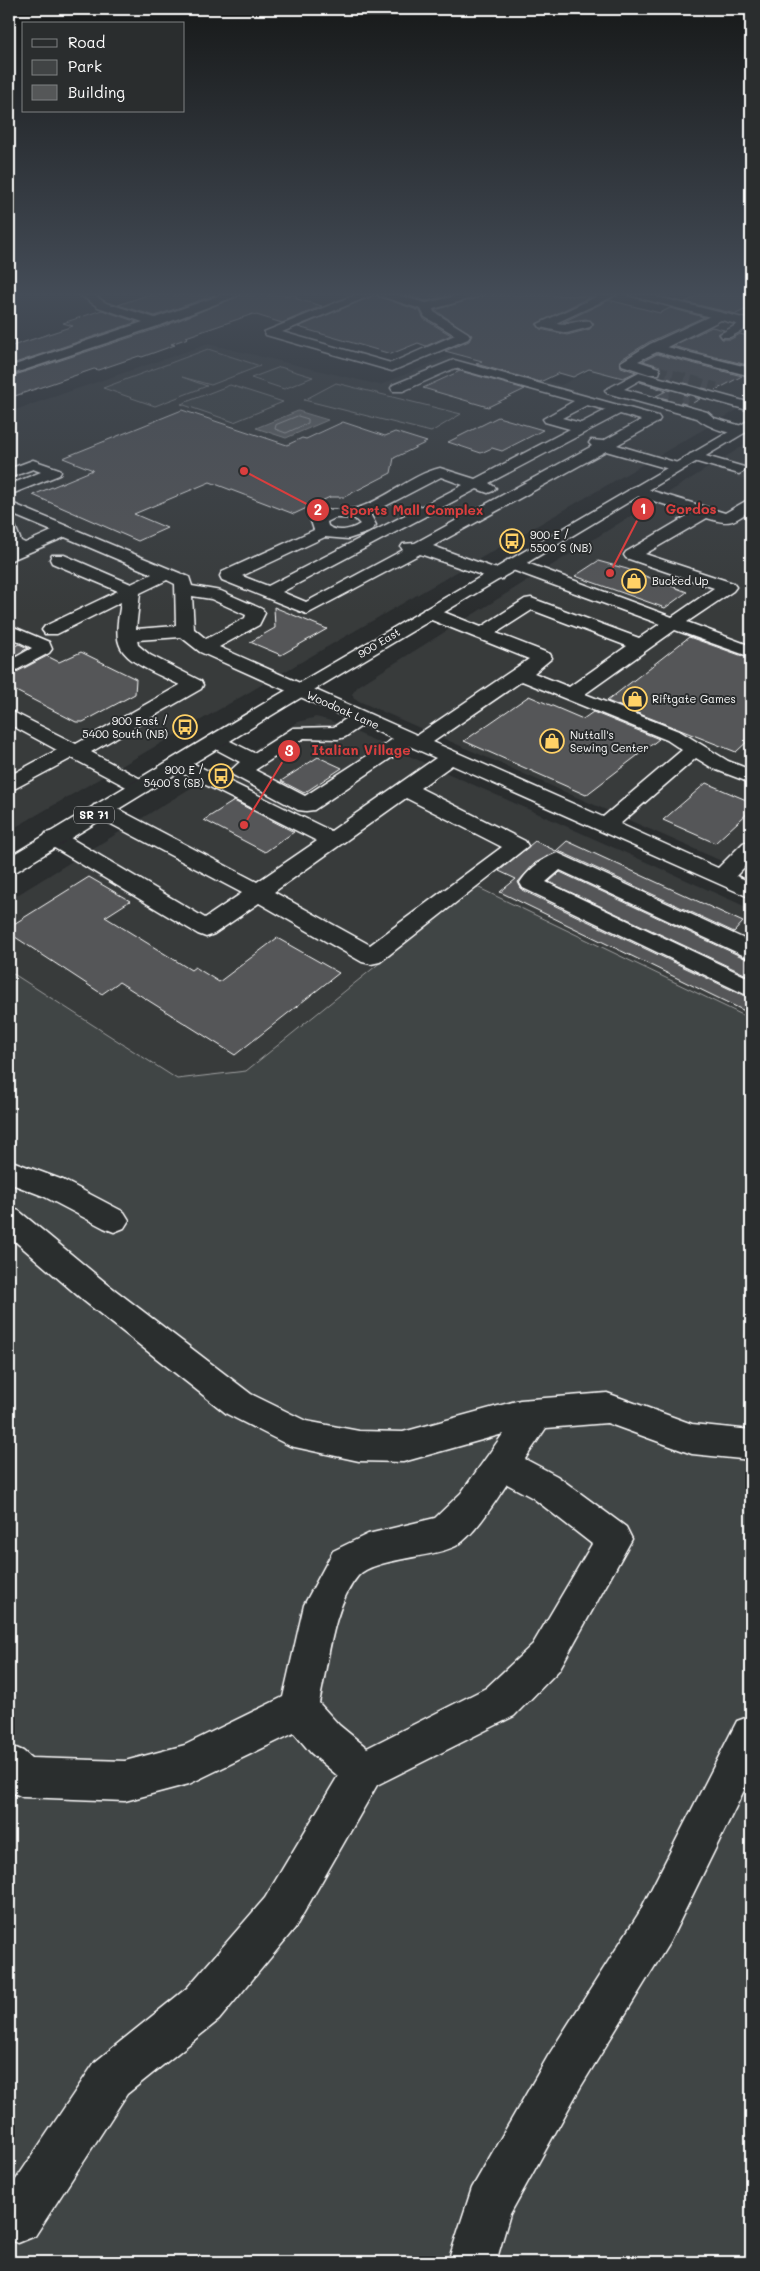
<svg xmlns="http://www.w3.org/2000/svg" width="760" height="2271" viewBox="0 0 760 2271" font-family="Mali,sans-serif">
<rect width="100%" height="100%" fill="#2a2d2e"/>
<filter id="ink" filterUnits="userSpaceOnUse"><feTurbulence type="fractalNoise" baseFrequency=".02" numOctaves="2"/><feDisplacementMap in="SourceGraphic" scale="10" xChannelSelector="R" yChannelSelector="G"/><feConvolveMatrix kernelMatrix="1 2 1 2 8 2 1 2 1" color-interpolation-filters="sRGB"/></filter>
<g filter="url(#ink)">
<g fill="#373a3b">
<polygon points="699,316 751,330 751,402 9,831 9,412 208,344 380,385 453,354 561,385"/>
<polygon points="751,441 751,874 354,699 352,694 358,686"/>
<polygon points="316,717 331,721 751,909 751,1019 475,886 246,1071 177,1079 9,971 9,900 298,722"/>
</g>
<g fill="#414445" stroke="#a0a2a2">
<polygon points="208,349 260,366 211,385 182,377 207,386 155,406 103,388"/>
<polygon points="280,367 313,377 284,389 251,378"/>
<polygon points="336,383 461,414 431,432 304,400"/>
<polygon points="230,385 283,402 234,422 181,404"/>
<polygon points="475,886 751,1019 751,2262 9,2262 9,971 177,1079 246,1071"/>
</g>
<polygon fill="#6a6c6d" stroke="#a6a7a7" points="298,411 328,420 286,438 256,428"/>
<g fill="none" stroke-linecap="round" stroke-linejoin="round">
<polygon stroke="#c3c4c5" stroke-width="1" points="298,416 308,419 308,423 286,433 275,429 276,425"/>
</g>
<g fill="#555758" stroke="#fff">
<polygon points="147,295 215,295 155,316 118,305"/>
<polygon points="241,295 296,295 297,299 322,306 282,323 253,314 186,337 188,338 171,344 175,345 142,357 139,356 98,370 94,369 9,398 9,377 162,327"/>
<polygon points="375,295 420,311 424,319 451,335 426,346 418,343 391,354 298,327"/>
<polygon points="405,295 452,295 426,301"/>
<polygon points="485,295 592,296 536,324 540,329 567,335 590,329 594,323 586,319 563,322 609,300 660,313 670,308 704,317 649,342 620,360 621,367 636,372 623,378 589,369 573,377 559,373 540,382 476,364 482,361 445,351 469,341 472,335 435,310"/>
<polygon points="699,295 751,295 751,307 736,314 685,302"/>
<polygon points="102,310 137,322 9,365 9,347 73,326 63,323"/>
<polygon points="712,327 724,330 718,334 722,339 731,339 740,334 751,337 751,366 672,346"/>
<polygon points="657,354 742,376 714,391 659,376 662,372 660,366 643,361"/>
<polygon points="460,371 525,389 488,407 423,388"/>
<polygon points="640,382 700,399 689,405 656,396 666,391"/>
<polygon points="182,410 287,445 302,438 306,439 343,422 385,436 395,432 427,442 394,458 391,473 344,497 330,497 294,514 210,482 134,514 167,528 138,541 33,495 93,470 63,458"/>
<polygon points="498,417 543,430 502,451 492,448 481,453 448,442"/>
<polygon points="598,561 627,569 687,592 665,608 575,576"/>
<polygon points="274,607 327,629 281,655 250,642 275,628"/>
<polygon points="689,637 751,659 751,738 736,752 607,701"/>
<polygon points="19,644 28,648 9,659 9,649"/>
<polygon points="81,652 136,679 135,694 83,722 76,722 12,689 14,686 9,683 9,676 47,656 59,662"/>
<polygon points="529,696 583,719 593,712 659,739 586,795 464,741"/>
<polygon points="318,757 342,768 304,793 281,781"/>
<polygon points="706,783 751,802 751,810 715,843 663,820"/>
<polygon points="234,801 294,832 265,852 204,820"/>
<polygon points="535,841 556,851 567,841 743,922 734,932 559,851 535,863 518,882 522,890 751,999 751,1014 500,892 516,879 499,871"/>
<polygon points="560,872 751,961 751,977 549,882"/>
<polygon points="89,877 130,901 105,917 191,970 195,967 219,982 277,938 339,973 235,1055 119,982 102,994 9,933 9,927"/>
</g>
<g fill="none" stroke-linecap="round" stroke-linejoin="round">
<g stroke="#3f4243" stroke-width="13" stroke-dasharray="13 6" stroke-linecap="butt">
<polyline points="654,371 716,389"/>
<polyline points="669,396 693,403"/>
</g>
<polyline stroke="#3f4243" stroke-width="16" stroke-dasharray="16 8" stroke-linecap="butt" points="739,470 751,473"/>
<g stroke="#fff" stroke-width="3">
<g id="minor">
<polygon points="80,295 94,295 106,303 155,318 221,295 239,295 161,325 9,375 9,367 143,322 98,307"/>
<polygon points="355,295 372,295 282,332 391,363 455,335 425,317 421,309 377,295 397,295 426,303 461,295 483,295 433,309 434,312 468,333 470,336 468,339 392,371 266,335 264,332"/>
<path d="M600 295H616L556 323C569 326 579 319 590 321L592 324 590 327 567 333 540 327 538 324Z"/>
<polygon points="719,312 725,316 723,319 667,347 751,368 751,376 657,352 638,361 659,368 660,371 659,374 649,374 622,365 621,362 650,344"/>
<polygon points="747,319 751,320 751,326 730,337 722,337 720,334"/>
<path d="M454 360 658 416 660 419 658 422 617 445 681 464 683 467 676 471 606 451 433 546 502 571 504 575 502 579 496 580 420 554 307 614 222 580 220 576 222 572 314 530 311 521C324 503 341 513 357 508 386 500 410 475 440 468L475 479 570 429 545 422 543 419 574 401 455 368 403 391H393L391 388 393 385ZM587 405 606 410 581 423 562 418ZM620 414 641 420 603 441 591 440 589 443 592 446 415 543 403 544 401 547 403 550 306 602 282 592 477 489 488 493 493 491 496 488 489 483ZM441 477 463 485 268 586 242 576 325 537 348 539 369 532 376 525 370 514ZM335 518H354L360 524C351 530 337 533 328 526L327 522Z"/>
<path d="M639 372 751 403V411L640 380 624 389 707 412 714 418 745 427 747 430 745 433C732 436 707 427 697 418L607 393 605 390Z"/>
<polygon points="695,453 744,467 746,470 739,474 690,460 688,457 690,454"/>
<polygon points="33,460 59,469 61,472 59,475 9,495 9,485 41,472 33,469 9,478 9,469"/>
<path d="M636 486 725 513 751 498V510C732 523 730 525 707 518L645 554 733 583 736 587 733 591 687 622 751 646V657L675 630 585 694 681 732 728 761 751 770V783L714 769 696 758 620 824 718 868 743 843 751 841V860L736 876 751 882V898L452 765 420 788 525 841 528 846 380 962 371 964 362 962 259 903 214 934 206 937 198 934 46 843 43 838 46 833 54 831 62 833 205 918 242 893 94 815 91 810 94 805 102 804 110 805 257 882 317 841 172 768 169 764 172 760 179 758 186 760 331 831 436 758 409 746 314 810 306 811 298 810 233 775 230 771 240 762 208 745 205 741 208 737 215 735 222 737 254 753 293 728 334 727 347 718 200 652 181 637 137 640 138 645 150 655 201 681 203 685 201 689 91 752 148 783 151 787 148 791 141 793 134 791 72 758 16 788 9 790V776L57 750 9 724V710L76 744 180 685C164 677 129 664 121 648 114 635 119 616 121 602L57 634H45L42 630 45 626 118 591 52 563 50 559 52 555H64L131 584 152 574 65 537 9 561V550L11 549 9 548V524L15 526 21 541 25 543 52 531 9 513V502L189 577 192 586 221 591 262 609 265 613 259 625 219 647 417 735 529 659 424 617 421 613 424 609H436L481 627 525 599 531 598 639 638 660 624 507 568 505 564 507 560H519L672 617 714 588 626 558 624 555 626 552 692 513 631 494 628 491 631 488ZM167 580 175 584 176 626 136 629 140 593ZM192 596 211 599 246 615 245 618 206 639 194 629ZM532 610 627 646 569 687 534 673 552 658 550 654 496 633ZM522 681 667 740 682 750 603 817 433 742ZM363 725 393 739 305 796 255 770 304 738 338 739 345 737ZM406 798 502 847 370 945 274 892Z"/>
<polygon points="9,625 49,642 52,649 49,653 9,674 9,661 32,648 9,637"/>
<path d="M558 853 751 942V959L560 870 546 882 751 979V997L523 888 520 883C527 871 544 857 558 853Z"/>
<polygon points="9,1160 63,1180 124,1212 129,1220 124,1228 114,1232 104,1228 43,1196 9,1183"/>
<path d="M9 1207 19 1211 106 1283 251 1394 306 1421 359 1431 403 1432 520 1400 607 1393 692 1424 751 1430V1460L692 1454 607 1423 546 1428 525 1459 557 1476 626 1527 632 1539 559 1670 514 1716 377 1785 295 1928 219 2020 127 2094 35 2236 18 2243 9 2239V2190L95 2062 187 1988 265 1898 338 1776 311 1753 294 1733 189 1784 125 1801 23 1797 9 1791V1745L23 1751 31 1758 125 1761 185 1745 283 1697 304 1605 333 1551 368 1534 435 1518 461 1493 503 1434 403 1462 359 1461 290 1446 227 1414 84 1301 9 1236ZM507 1484 533 1498 592 1544 533 1644 486 1688 367 1748 339 1725 319 1703C328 1665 332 1607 358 1576 374 1558 433 1558 456 1546 474 1536 495 1502 507 1484Z"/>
<polygon points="751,1716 751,1776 669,1943 580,2088 510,2214 496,2262 448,2262 472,2188 548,2056 639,1913 737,1721"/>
</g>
</g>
<g stroke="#fff" stroke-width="3">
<g id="major">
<polygon points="629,295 650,295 751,320 751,328"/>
<polygon points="751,419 751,429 287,706 17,871 9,873 9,857 273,698"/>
</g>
</g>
<use href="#minor" fill="#2a2d2e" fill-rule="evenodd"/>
<use href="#major" fill="#2a2d2e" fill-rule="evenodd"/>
</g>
</g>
<linearGradient id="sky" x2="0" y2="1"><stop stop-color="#171919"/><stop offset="0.48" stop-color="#444c57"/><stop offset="1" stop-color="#444c57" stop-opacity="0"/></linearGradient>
<rect width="760" height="613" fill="url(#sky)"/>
<defs>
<g id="bus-ring" transform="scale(1.25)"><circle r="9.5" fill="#2a2d2e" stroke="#ffd166" stroke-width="1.5"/><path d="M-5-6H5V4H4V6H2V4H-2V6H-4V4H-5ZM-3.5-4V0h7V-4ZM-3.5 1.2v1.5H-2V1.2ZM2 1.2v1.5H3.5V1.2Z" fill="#ffd166"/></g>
<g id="shop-ring" transform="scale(1.25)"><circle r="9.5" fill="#2a2d2e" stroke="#ffd166" stroke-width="1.5"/><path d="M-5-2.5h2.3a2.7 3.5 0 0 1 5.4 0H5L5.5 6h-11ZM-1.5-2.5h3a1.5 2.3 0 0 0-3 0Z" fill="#ffd166"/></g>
</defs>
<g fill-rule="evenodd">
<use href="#bus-ring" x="512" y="541"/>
<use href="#shop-ring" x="634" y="581"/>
<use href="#shop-ring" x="635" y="699"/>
<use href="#bus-ring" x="185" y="727"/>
<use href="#shop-ring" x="552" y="741"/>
<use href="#bus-ring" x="221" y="776"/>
</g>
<g text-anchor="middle" stroke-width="4" stroke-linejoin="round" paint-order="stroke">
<g font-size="11" fill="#fff" stroke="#2a2d2e" text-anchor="start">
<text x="530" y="539">900 E /<tspan x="530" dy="13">5500 S (NB)</tspan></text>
<text x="652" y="585">Bucked Up</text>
<text x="652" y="703">Riftgate Games</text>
<text x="168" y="725" text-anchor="end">900 East /<tspan x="168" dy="13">5400 South (NB)</tspan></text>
<text x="570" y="739">Nuttall's<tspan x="570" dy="13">Sewing Center</tspan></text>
<text x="204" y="774" text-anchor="end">900 E /<tspan x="204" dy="13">5400 S (SB)</tspan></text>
</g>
<g font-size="11" fill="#fff" stroke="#2a2d2e">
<text transform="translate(379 643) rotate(-31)" y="4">900 East</text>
<text transform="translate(343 710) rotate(24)" y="4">Woodoak Lane</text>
</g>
<rect fill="#2a2d2e" stroke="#bfc0c0" stroke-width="1" x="74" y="806.5" width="40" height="17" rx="4"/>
<g font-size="11" font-weight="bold" fill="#fff">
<text x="94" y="819">SR 71</text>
</g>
</g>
<path fill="none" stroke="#da3e3e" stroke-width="2" d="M610 573L643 509M244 471L318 510M244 825L289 751"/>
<g fill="#da3e3e" stroke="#2a2d2e" stroke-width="2">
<circle cx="610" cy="573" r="5"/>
<circle cx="244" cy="471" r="5"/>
<circle cx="244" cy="825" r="5"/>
<circle cx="643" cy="509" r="12"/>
<circle cx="318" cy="510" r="12"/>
<circle cx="289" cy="751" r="12"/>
</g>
<g font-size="15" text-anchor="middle" font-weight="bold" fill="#fff">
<text x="643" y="514">1</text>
<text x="318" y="515">2</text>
<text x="289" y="756">3</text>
</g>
<g font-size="14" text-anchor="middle" font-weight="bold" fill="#da3e3e" stroke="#2a2d2e" stroke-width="4" stroke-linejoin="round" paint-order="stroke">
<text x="691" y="514">Gordos</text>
<text x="412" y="515">Sports Mall Complex</text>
<text x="361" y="755">Italian Village</text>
</g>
<rect width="760" height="2271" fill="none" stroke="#2a2d2e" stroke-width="30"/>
<rect x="15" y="15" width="730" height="2241" fill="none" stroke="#fff" stroke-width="2" filter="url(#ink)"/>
<rect x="22" y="22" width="162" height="90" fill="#2a2d2e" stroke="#7f8182"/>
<rect x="32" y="39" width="25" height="8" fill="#2a2d2e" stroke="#7f8182"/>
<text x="68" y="48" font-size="15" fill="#ffffff">Road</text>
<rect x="32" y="60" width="25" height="15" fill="#414445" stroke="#7f8182"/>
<text x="68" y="72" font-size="15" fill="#ffffff">Park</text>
<rect x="32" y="85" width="25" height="15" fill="#555758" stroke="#7f8182"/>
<text x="68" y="98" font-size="15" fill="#ffffff">Building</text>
</svg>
